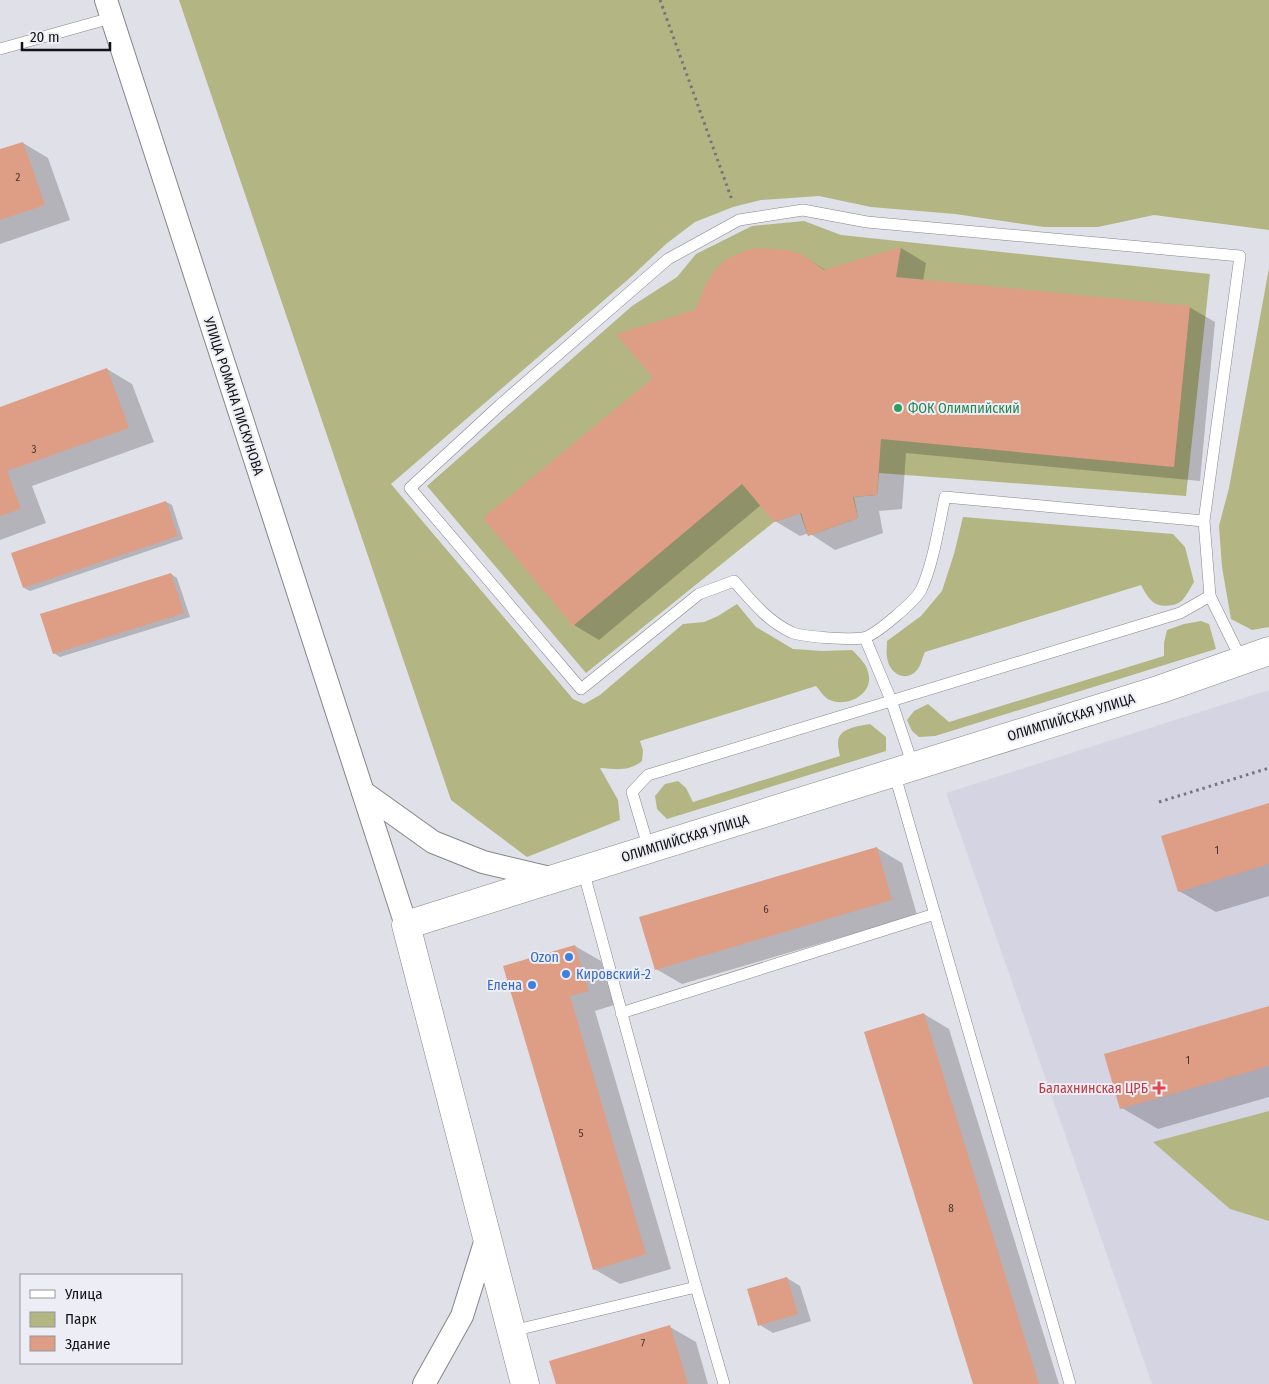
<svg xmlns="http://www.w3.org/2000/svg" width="1269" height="1384" viewBox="0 0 1269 1384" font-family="'Fira Sans Condensed',sans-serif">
<rect width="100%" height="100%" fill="#e0e0e8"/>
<polygon fill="#d5d4e3" points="1269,690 1269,1384 1152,1384 946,793"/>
<g fill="#b3b682">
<path d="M179 0H1269V230L1154 215 1098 227H1044L955 214 871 207 819 196 761 200 733 207 695 222 666 244 632 276 391 484 573 699 584 704 600 695 683 624 704 622 718 616 737 604 756 627 793 649 822 651 852 650C858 656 866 663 868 672 875 693 848 708 830 700 824 698 820 690 816 686L640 741 643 750 642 761C628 772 616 769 600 768L618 800 620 820 527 857 451 800Z"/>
<polygon points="804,221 841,235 1210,274 1186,496 879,473 877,495 854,497 858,518 808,536 800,513 774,522 586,673 427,486 632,306 677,277 696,254 752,226"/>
<polygon points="1269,268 1269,627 1252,630 1231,619 1222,567 1219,526 1229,488"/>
<path d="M963 517 1173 534 1185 547 1194 582C1190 588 1186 598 1180 602 1171 608 1156 607 1150 599 1146 595 1144 590 1141 585L925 652C922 658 921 666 917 670 905 684 888 672 887 657 886 652 887 646 887 641L921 616 942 591 954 554Z"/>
<polygon points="1201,621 1209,624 1216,649 935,736 919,737 912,731 907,720 914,711 928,704 949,722 1164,656 1164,643 1167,630 1184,624"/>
<path d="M870 724 886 737V751L667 819 657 809 655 796 665 784 678 781 686 788 693 802 840 756C839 752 838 747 838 743 838 728 858 726 870 724Z"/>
<polygon points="1269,1111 1269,1221 1230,1209 1153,1142"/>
</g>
<g fill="#0003">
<polygon points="23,143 48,158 70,220 0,244 0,151"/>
<polygon points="901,248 926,263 923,281 1189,307 1215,322 1200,481 906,453 902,509 879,511 883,533 835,550 809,533 800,536 775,521 761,505 599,640 574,625 654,378 696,311 758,249 773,249 801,255 827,271"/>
<polygon points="107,369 132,384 154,442 32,486 46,523 0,540 0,408"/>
<polygon points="166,502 172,505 183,539 30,591 24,588"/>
<polygon points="171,574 177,578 190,617 60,657 54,653"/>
<polygon points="1269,805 1269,896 1216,912 1179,891"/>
<polygon points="877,848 902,863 917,915 682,984 656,969"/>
<polygon points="575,946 601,961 614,1005 595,1011 671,1269 620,1284 594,1269 505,967"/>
<polygon points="1269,1007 1269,1097 1158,1129 1122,1108"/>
<polygon points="924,1014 949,1029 1059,1384 974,1384"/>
<polygon points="787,1278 800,1286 811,1321 773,1333 760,1325"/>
<polygon points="670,1327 696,1342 708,1384 558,1384"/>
</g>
<g fill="#de9e85">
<polygon points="23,142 45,205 0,220 0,149"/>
<polygon points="901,247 896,277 1190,306 1174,467 881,439 877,495 853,497 858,518 808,536 801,513 774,522 742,484 573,626 483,518 653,378 616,334 695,310 707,282 717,267 729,258 744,251 758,248 787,250 801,254 824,270"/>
<polygon points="107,368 129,428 7,471 21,509 0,516 0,407"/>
<polygon points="166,501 178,536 23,588 11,553"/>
<polygon points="171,573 184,613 53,654 40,614"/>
<polygon points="1269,803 1269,864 1178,892 1161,836"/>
<polygon points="877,847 892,900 655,970 639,917"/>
<polygon points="575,945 589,991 570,996 646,1254 593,1270 503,966"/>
<polygon points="1269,1006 1269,1066 1120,1109 1104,1054"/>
<polygon points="924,1013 1039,1384 973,1384 864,1032"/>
<polygon points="787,1277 798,1314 758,1326 747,1289"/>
<polygon points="670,1325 688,1384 556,1384 549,1361"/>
</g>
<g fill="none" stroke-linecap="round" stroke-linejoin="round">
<g stroke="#85858c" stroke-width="12">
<g id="service">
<polyline points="0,49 111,18"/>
<path d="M1204 521 945 497C939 525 933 565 921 590 915 601 875 636 863 638 850 640 801 637 791 632 767 621 751 600 734 581L699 594 581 689 410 488 500 405 668 259 739 220 803 210 867 222 1240 256 1204 521 1210 596"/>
<polyline points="865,638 891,700 913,766"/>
<polyline points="894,772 1070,1384"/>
<polyline points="649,849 632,792 648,775 1180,613 1210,596 1242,661"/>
<polyline points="621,1013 935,914"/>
<polyline points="696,1287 724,1384"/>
<polyline points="512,1331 696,1287 583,870"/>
</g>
</g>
<g stroke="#85858c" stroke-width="24">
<g id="minor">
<polyline points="106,0 406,925"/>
<polyline points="363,792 433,842 483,862 554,879"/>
<polyline points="424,1384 462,1316 487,1236"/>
</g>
</g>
<g stroke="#85858c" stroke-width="29">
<polyline id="tertiary" points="525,1384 406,925 1161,689 1269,651"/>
</g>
<g stroke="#75757b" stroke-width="3" stroke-dasharray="2.5 4" stroke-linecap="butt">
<polyline points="660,0 732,200"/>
<polyline points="1159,802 1269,768"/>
</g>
<use href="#service" stroke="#fff" stroke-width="11"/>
<use href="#minor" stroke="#fff" stroke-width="22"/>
<use href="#tertiary" stroke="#fff" stroke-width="28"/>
</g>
<circle fill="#2e9e5b" stroke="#ededf5" stroke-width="2" cx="898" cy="408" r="5"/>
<g fill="#3f7fe0" stroke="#ededf5" stroke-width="2">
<circle cx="569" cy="957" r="5"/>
<circle cx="566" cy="974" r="5"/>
<circle cx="532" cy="985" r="5"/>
</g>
<path fill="#e0444e" stroke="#ededf5" stroke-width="2" d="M1156.5 1080.5h5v5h5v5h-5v5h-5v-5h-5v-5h5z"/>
<g text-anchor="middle" stroke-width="4" stroke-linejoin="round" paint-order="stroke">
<g font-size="11" fill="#463632">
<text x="18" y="181">2</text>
<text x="34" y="453">3</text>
<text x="1217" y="854">1</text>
<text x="766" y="913">6</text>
<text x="1188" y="1064">1</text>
<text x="581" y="1137">5</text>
<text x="951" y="1212">8</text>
<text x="643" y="1347">7</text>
</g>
<g font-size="14" fill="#131316" stroke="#ededf5">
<text transform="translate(234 396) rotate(72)" y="5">УЛИЦА РОМАНА ПИСКУНОВА</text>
<text transform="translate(1071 717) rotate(-17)" y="5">ОЛИМПИЙСКАЯ УЛИЦА</text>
<text transform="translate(685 838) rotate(-17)" y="5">ОЛИМПИЙСКАЯ УЛИЦА</text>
</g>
<g font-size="14" fill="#27864d" stroke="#ededf5" text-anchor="start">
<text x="908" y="413">ФОК Олимпийский</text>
</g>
<g font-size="14" fill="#366cbe" stroke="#ededf5" text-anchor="end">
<text x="559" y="962">Ozon</text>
<text x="576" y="979" text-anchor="start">Кировский-2</text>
<text x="522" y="990">Елена</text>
</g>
<g font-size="14" fill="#be3a42" stroke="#ededf5" text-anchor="end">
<text x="1148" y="1093">Балахнинская ЦРБ</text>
</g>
</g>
<rect x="20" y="1274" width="162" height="90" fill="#ededf5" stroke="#96969c"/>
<rect x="30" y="1290" width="25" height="8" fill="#ffffff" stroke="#96969c"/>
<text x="65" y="1299" font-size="15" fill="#131316">Улица</text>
<rect x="30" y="1312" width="25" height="15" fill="#b3b682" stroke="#96969c"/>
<text x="65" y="1324" font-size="15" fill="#131316">Парк</text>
<rect x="30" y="1336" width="25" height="15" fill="#de9e85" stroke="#96969c"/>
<text x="65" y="1349" font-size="15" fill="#131316">Здание</text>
<path d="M22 42v8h88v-8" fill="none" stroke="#131316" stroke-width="2.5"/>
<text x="30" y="42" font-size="15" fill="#131316" stroke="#ededf5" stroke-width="4" paint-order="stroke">20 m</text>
</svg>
